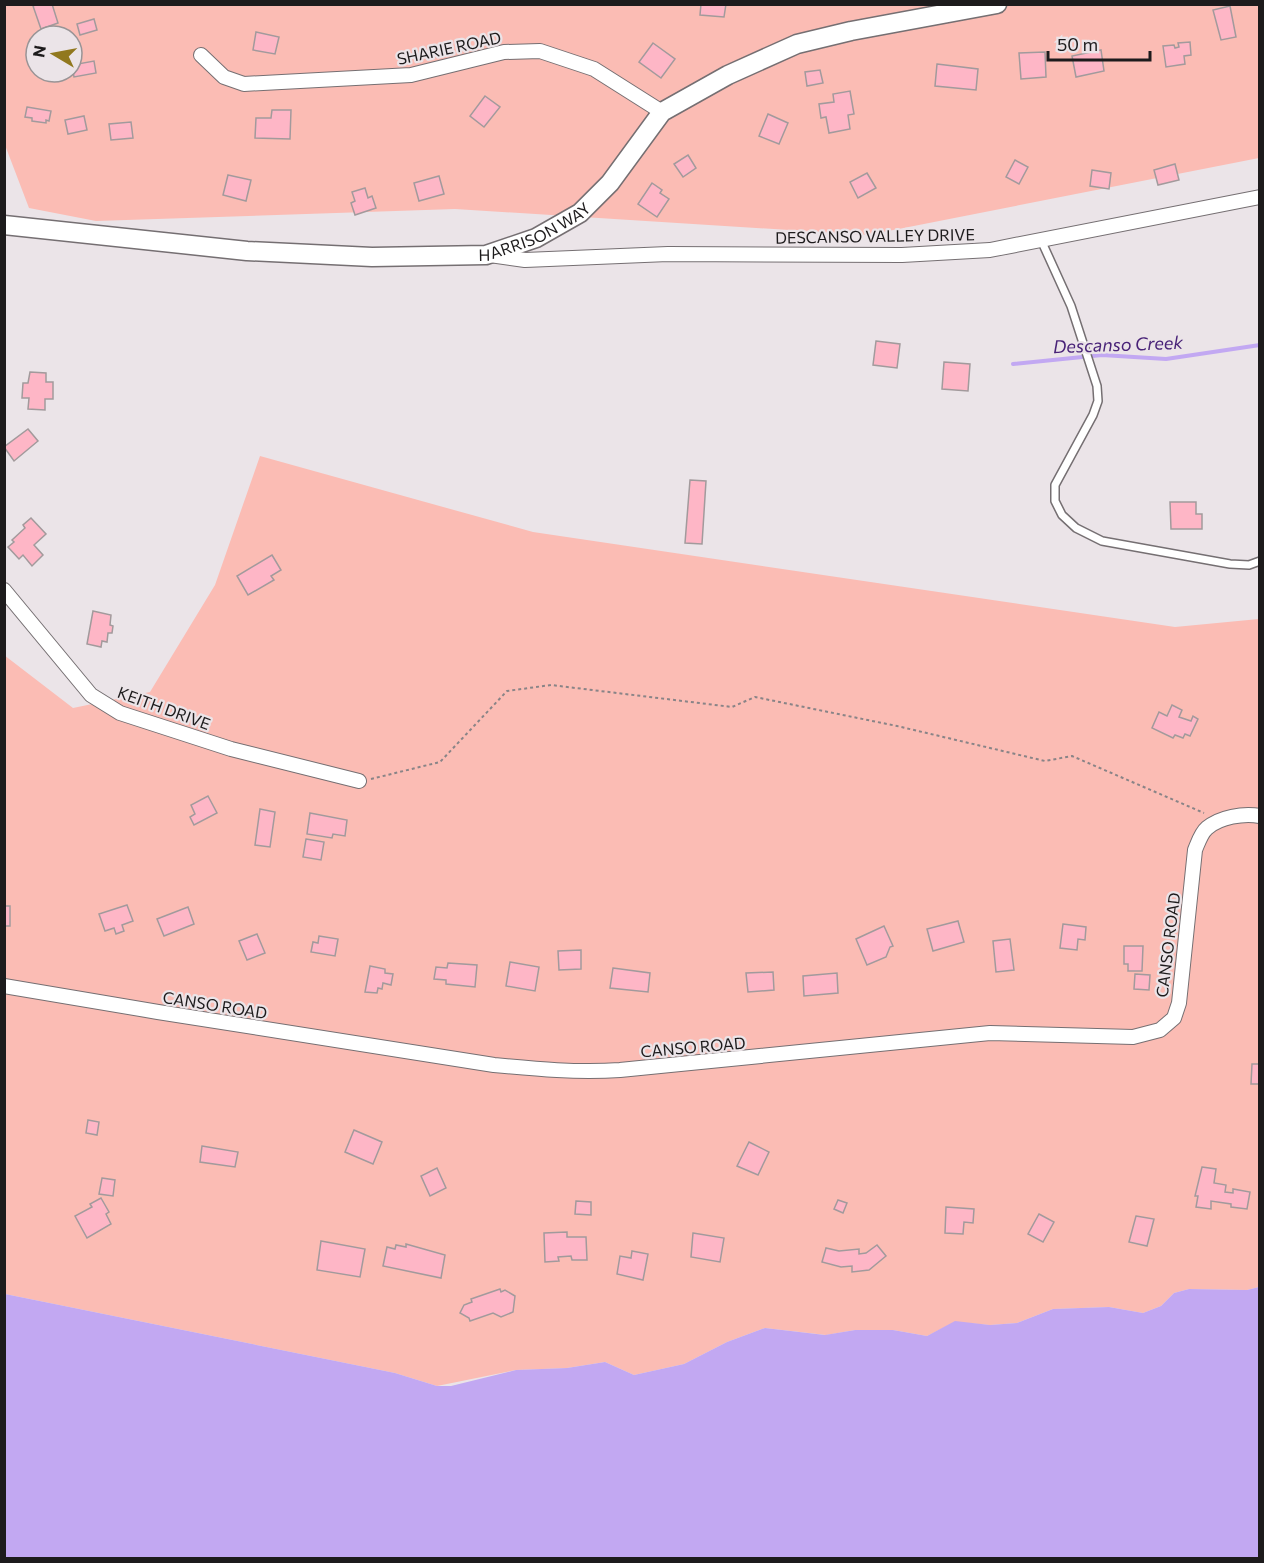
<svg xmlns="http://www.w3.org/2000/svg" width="1264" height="1563" viewBox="0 0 1264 1563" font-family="Commissioner,sans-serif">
<rect width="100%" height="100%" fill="#ebe4e8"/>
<g fill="#fbbcb4" fill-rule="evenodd">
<path d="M5 5H1259V158L868 235 455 209 96 221 29 208 5 145ZM36 36H72V72H36Z"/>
<polygon points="260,456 533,532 1175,627 1259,619 1259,1287 1247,1290 1189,1289 1174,1293 1161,1306 1143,1313 1109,1307 1053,1309 1017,1323 990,1325 955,1322 927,1336 893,1330 855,1330 826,1335 765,1328 727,1342 684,1364 634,1375 605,1362 567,1368 516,1370 437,1386 395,1373 5,1294 4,655 73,708 150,692 215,585"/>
</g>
<polygon fill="#c2a8f2" points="1259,1287 1259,1558 5,1558 5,1294 395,1373 437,1386 451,1386 516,1370 567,1368 605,1362 634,1375 684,1364 727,1342 765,1328 825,1335 855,1330 893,1330 927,1336 955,1321 990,1325 1017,1323 1053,1309 1109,1307 1143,1313 1161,1306 1174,1293 1189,1289 1247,1290"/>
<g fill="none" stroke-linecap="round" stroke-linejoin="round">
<polyline stroke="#c2a8f2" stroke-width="4" points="1013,364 1102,355 1166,359 1260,345"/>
</g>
<g fill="#feb6c6" stroke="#a29a9c" stroke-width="1.5">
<polygon points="37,4 52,4 58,23 41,29 33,6"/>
<polygon points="701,4 726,4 724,17 700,15"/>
<polygon points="1230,6 1236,37 1221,40 1213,10"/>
<polygon points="94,19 97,30 80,35 77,24"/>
<polygon points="256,32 279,37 275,54 253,50"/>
<polygon points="1190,42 1191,55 1184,56 1185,64 1166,67 1163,46 1174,45 1175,48 1179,47 1178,43"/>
<polygon points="653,43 675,59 661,78 639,62"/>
<polygon points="1101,50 1104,71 1076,77 1072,56"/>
<polygon points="1045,52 1046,77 1021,79 1019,53"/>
<polygon points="94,61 96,73 74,77 72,65"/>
<polygon points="937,64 978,69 976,90 935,86"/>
<polygon points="820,70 823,83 807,86 805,72"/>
<polygon points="850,91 854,114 848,115 850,129 829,133 826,117 821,118 819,104 834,102 833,94"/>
<polygon points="485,96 500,107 484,127 470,116"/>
<polygon points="27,107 51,111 49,121 46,120 46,123 32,121 32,118 25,117"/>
<polygon points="272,110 291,110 290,139 255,138 256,118 271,118"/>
<polygon points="768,114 788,123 779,144 759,136"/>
<polygon points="84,116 87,130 68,134 65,120"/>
<polygon points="131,122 133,138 111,140 109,124"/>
<polygon points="688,155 696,168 683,177 674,164"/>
<polygon points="1015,160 1028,167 1019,184 1006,177"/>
<polygon points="1175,164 1179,180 1158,185 1154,170"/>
<polygon points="1092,170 1111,173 1109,189 1090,186"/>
<polygon points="867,173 876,188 858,198 850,182"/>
<polygon points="228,175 251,180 246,201 223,195"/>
<polygon points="439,176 444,194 419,201 414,183"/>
<polygon points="652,183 662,190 660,193 669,199 657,217 638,204"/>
<polygon points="365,188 368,198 372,196 376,208 355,215 351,203 355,201 352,192"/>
<polygon points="876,341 900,344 897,368 873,365"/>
<polygon points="944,362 970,364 968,391 942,389"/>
<polygon points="30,372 46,373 46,382 53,382 53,399 45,399 45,410 28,409 29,398 22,398 23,383 28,383"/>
<polygon points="28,429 38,441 14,461 4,447"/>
<polygon points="690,480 706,481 702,544 685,543"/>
<polygon points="1170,502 1196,502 1196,514 1202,514 1202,529 1171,529"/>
<polygon points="31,518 46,534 34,545 43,555 32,566 23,555 19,559 8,547 14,542 12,540 25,528 23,525"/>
<polygon points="272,555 281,570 271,576 274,580 248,595 237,576"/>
<polygon points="93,611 111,615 110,625 113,626 112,633 108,633 107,642 102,641 101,647 87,644"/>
<polygon points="1172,705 1182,710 1179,717 1191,721 1193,716 1198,719 1190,736 1185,734 1183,738 1175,735 1173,738 1152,728 1159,712 1167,716"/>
<polygon points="208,796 217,813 194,825 190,817 195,814 191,805"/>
<polygon points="260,809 275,812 270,847 255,845"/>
<polygon points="310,813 347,820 345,836 333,834 332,838 307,834"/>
<polygon points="306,839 324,842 321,860 303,857"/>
<polygon points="127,905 133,921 122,925 124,931 116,934 114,928 105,931 99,914"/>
<rect x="4" y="906" width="6" height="20"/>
<polygon points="188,907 194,924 164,936 157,919"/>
<polygon points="958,921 964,942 933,951 927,929"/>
<polygon points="1063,924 1086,927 1085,940 1078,939 1077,950 1060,948"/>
<polygon points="884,926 893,946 890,947 886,957 867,965 856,939"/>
<polygon points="257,934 265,953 247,960 239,941"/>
<polygon points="319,936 338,939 335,956 311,952 313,942 318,943"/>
<polygon points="1010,939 1014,970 996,972 993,941"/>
<polygon points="1124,946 1143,946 1142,971 1128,971 1128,964 1124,964"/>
<polygon points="581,950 581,969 559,970 558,951"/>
<polygon points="510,962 539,967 535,991 506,986"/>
<polygon points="448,963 477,965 475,987 446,984 446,980 434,979 436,967 447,968"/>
<polygon points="370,966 385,969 385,973 393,974 391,985 383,983 382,989 378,988 377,993 365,992"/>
<polygon points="613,968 650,973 648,992 610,988"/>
<polygon points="773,972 774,990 748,992 746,973"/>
<polygon points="837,973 838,993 804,996 803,976"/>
<polygon points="1135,974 1150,975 1149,990 1134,989"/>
<polygon points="1252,1064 1260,1064 1260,1084 1251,1084"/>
<polygon points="88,1120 99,1122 97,1135 86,1133"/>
<polygon points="354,1130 382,1142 373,1164 345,1152"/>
<polygon points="749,1142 769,1152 758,1175 737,1166"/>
<polygon points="202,1146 238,1152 235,1167 200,1162"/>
<polygon points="1202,1167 1216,1169 1214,1183 1226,1185 1225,1192 1233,1193 1233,1189 1250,1192 1247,1209 1231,1207 1231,1204 1211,1201 1211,1209 1196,1207 1198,1196 1195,1196"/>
<polygon points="437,1168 446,1188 430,1196 421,1176"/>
<polygon points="102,1178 115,1180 113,1196 99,1194"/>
<polygon points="101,1198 109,1212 106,1214 111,1224 87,1238 75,1216 92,1207 90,1204"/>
<polygon points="838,1200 847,1203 843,1213 834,1209"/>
<polygon points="576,1201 591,1202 591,1215 575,1214"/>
<polygon points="946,1207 974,1209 973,1223 964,1222 963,1234 945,1233"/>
<polygon points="1039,1214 1054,1222 1043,1242 1028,1234"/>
<polygon points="1136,1216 1154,1219 1147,1246 1129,1242"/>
<polygon points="567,1232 567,1237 586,1237 587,1260 572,1260 571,1256 558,1257 559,1261 545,1262 544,1233"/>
<polygon points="693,1233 724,1238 720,1262 691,1257"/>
<polygon points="321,1241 365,1249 360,1277 317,1270"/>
<polygon points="406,1244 445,1255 441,1278 383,1266 387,1247 395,1249 396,1245 406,1247"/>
<polygon points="877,1245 886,1256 869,1270 852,1272 852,1266 841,1267 822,1262 826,1248 839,1251 859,1249 859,1254 866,1253"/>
<polygon points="632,1251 648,1254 643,1280 617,1274 620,1256 631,1258"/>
<polygon points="500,1289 501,1292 505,1290 515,1296 513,1312 501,1317 493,1313 470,1321 469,1318 460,1313 464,1305 472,1302 471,1299"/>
</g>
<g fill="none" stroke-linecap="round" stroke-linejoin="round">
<g stroke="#756f72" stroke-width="10">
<polyline id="lane" points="1041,240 1071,306 1097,386 1098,401 1093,415 1055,485 1055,501 1062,515 1076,528 1102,541 1230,564 1249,565 1260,561"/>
</g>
<g stroke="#756f72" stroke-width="16">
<g id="street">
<polyline points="201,55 224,77 244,84 411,75 504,52 540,51 594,69 662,112"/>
<polyline points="490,255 525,260 668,254 902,255 990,250 1260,197"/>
<polyline points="4,590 91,695 120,713 231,749 359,781"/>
<path d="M4 986 158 1012 494 1065C536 1069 578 1073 620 1070L990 1033 1133 1037 1160 1030 1174 1018 1179 1003 1195 850C1198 843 1201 833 1207 828 1220 817 1243 813 1260 816"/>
</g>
</g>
<g stroke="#756f72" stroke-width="21">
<g id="secondary">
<path id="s1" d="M4 225 247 251 372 257 486 255 536 238 580 213 610 183 662 112 728 75 797 44 851 31 997 4"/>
</g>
</g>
<polyline stroke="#898487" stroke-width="2" stroke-dasharray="3 3" stroke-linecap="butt" points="371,779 440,762 507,691 551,685 732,707 755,697 897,726 1045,761 1072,756 1204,813"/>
<use href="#lane" stroke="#fff" stroke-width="7"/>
<use href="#street" stroke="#fff" stroke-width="14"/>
<use href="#secondary" stroke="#fff" stroke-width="18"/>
</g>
<g text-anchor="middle" stroke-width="4.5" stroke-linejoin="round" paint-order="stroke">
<g font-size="16" fill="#1d1b1c" stroke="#ebe4e8">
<text transform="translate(449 48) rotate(-12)" y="6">SHARIE ROAD</text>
<text dy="6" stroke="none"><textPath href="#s1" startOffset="537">HARRISON WAY</textPath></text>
<text transform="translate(875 236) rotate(-1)" y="6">DESCANSO VALLEY DRIVE</text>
<text transform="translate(164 708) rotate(20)" y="6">KEITH DRIVE</text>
<text transform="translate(1168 945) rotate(-83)" y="6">CANSO ROAD</text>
<text transform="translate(215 1005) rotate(9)" y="6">CANSO ROAD</text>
<text transform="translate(693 1047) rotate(-5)" y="6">CANSO ROAD</text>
</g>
<g font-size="18" font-style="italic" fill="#492378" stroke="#ebe4e8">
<text transform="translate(1118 345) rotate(-2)" y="6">Descanso Creek</text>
</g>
</g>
<rect width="1264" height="1563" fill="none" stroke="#1d1b1c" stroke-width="12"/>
<g transform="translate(54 54) rotate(280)"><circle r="28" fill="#ebe4e8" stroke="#999496" stroke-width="1.5"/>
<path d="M0-4.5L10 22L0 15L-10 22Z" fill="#91781e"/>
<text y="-9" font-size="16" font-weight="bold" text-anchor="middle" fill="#1d1b1c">N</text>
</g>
<path d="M1048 51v9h102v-9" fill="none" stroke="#1d1b1c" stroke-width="3"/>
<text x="1057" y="51" font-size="18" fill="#1d1b1c" stroke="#ebe4e8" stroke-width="4.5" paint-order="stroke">50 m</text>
</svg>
